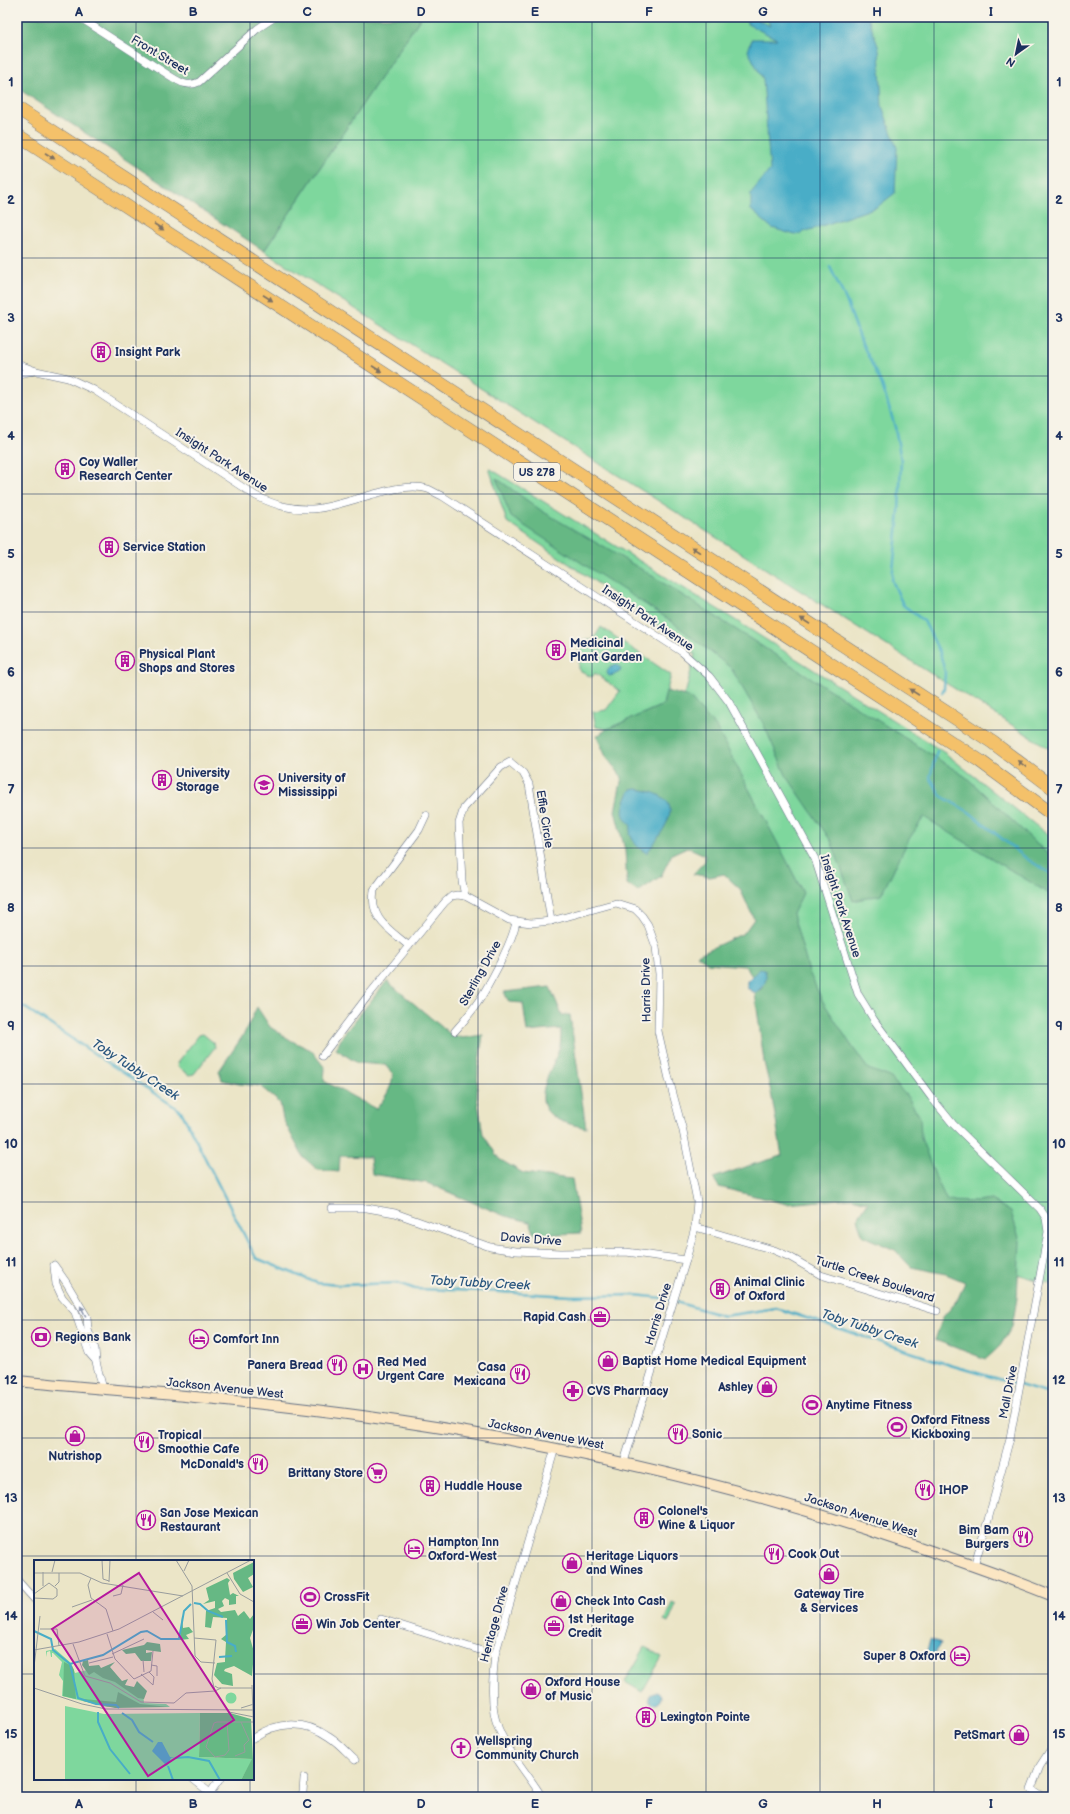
<svg xmlns="http://www.w3.org/2000/svg" width="1070" height="1814" viewBox="0 0 1070 1814" font-family="'Balsamiq Sans',sans-serif">
<rect width="100%" height="100%" fill="#f7f3e8"/>
<filter id="ink" filterUnits="userSpaceOnUse"><feTurbulence type="fractalNoise" baseFrequency=".025" numOctaves="2"/><feDisplacementMap in="SourceGraphic" scale="8" xChannelSelector="R" yChannelSelector="G"/><feConvolveMatrix kernelMatrix="1 2 1 2 8 2 1 2 1" color-interpolation-filters="sRGB"/></filter>
<filter id="wash" filterUnits="userSpaceOnUse"><feTurbulence type="fractalNoise" baseFrequency=".012" numOctaves="4" result="noise"/><feDisplacementMap in="SourceGraphic" scale="16" xChannelSelector="R" yChannelSelector="G"/><feGaussianBlur stdDeviation="0.9" result="paint"/><feColorMatrix in="noise" values="0 0 0 0 0 0 0 0 0 0 0 0 0 0 0 0 0 1.4 0 .05"/><feComposite in="paint" operator="in"/></filter>
<g filter="url(#wash)">
<rect width="100%" height="100%" fill="#ebe5c7"/>
<g fill="#7ed79d" stroke="#4c837e">
<polygon points="421,17 1053,17 1053,751 264,251"/>
<polygon points="489,468 716,608 945,753 1053,839 1053,1285 998,1268 919,1230 768,897 648,747 686,691 695,654 649,618 507,522"/>
<polygon points="601,627 671,675 663,705 607,729 596,727 593,712 606,710 620,691 595,673 592,677 581,672 579,668 579,640 593,640"/>
<polygon points="203,1034 214,1043 215,1047 194,1074 189,1075 178,1067 177,1063 199,1035"/>
<polygon points="672,1602 676,1604 668,1623 664,1621"/>
<polygon points="645,1647 662,1657 642,1692 625,1682"/>
</g>
<g fill="#66b884" stroke="#407471">
<polygon points="17,17 421,17 264,251 17,88"/>
<polygon points="496,478 542,511 646,572 966,777 1053,859 1053,896 924,817 909,839 881,895 853,901 831,841 786,775 763,723 731,668 671,621 511,517"/>
<polygon points="666,691 689,697 716,727 787,861 803,893 793,914 809,972 822,1000 849,1042 868,1069 890,1077 909,1099 920,1117 921,1138 936,1178 947,1201 977,1202 991,1200 1011,1212 1020,1241 1017,1298 1012,1327 1000,1346 986,1359 935,1340 943,1317 957,1301 965,1282 946,1274 911,1267 895,1250 863,1236 857,1219 868,1202 852,1198 787,1204 719,1187 713,1178 751,1165 782,1156 771,1092 764,1062 755,993 764,987 760,969 752,976 745,966 708,963 697,955 744,933 754,919 740,889 724,874 710,877 693,874 705,861 705,855 687,847 672,854 661,876 638,892 627,884 625,850 615,811 622,777 606,757 597,736 607,729 663,705"/>
<path d="M387 981 449 1033 462 1038 483 1035 478 1068 477 1097 483 1134 499 1159 523 1173 572 1179 581 1233 535 1235 530 1222 505 1216 427 1183 372 1174 370 1157 340 1156 339 1172 318 1170 303 1157 283 1119 280 1103 260 1086 239 1084 222 1080 219 1071 244 1034 257 1007 270 1027 292 1041 311 1050 325 1068 324 1081 376 1109C385 1098 392 1088 393 1074L385 1065 357 1063 336 1049 343 1035Z"/>
<path d="M550 987 562 1015H570L586 1128C575 1125 560 1123 551 1115 530 1098 556 1064 560 1045 561 1040 561 1034 561 1029L527 1032 523 1003 509 1002 504 992Z"/>
</g>
<g fill="#48adc7" stroke="#326e92">
<polygon points="744,17 753,17 770,26 767,17 868,17 879,49 882,106 897,148 895,193 877,207 795,235 772,228 751,210 751,193 770,170 763,79 748,51 752,39 777,39 749,25"/>
<path d="M618 665 621 669 618 673 610 676 608 675 607 672C610 667 612 666 618 665Z"/>
<path d="M637 789C690 797 668 824 647 853 638 849 634 843 630 834 633 823 628 824 624 816 621 809 627 797 630 790Z"/>
<path d="M760 969 765 970C768 982 764 986 755 993L747 988V981Z"/>
<polygon points="930,1639 941,1643 933,1658 926,1655"/>
<circle cx="655" cy="1698" r="6"/>
</g>
<g fill="none" stroke-linecap="round" stroke-linejoin="round">
<g stroke="#48adc7" stroke-width="2.5">
<polyline points="830,267 846,300 861,341 882,385 895,427 901,460 899,512 892,580 903,605 924,621 940,653 945,672 944,688 942,693"/>
<polyline points="937,751 930,777 941,796 969,812 1027,859 1053,875"/>
<polyline points="17,1007 24,1007 181,1111 256,1258 317,1283 338,1285 398,1283 415,1289 484,1291 571,1296 635,1295 662,1298 724,1316 776,1308 950,1365 1053,1395"/>
</g>
</g>
</g>
<g filter="url(#ink)">
<g fill="none" stroke-linecap="round" stroke-linejoin="round">
<g stroke="#646f83" stroke-width="8">
<g id="street">
<path d="M79 17 170 76C181 83 188 87 199 82L257 29 275 17"/>
<path d="M17 364 36 371 68 378 94 390 256 496C275 505 291 510 312 509 343 508 399 479 428 489 433 491 437 494 442 496L682 652 709 676 729 702 815 859 858 994 874 1020 931 1097 953 1124 1040 1209 1046 1218 1048 1232 1010 1438 988 1520 974 1566"/>
<polyline points="17,374 35,371"/>
<polyline points="465,896 462,881 459,823 464,808 501,767 510,762 523,773 529,784 551,921"/>
<path d="M409 946C389 929 369 919 374 890L419 830 426 815"/>
<path d="M455 1031C476 1008 485 992 499 965 506 950 513 938 516 922"/>
<polyline points="322,1056 367,997 445,902 452,896 457,895 465,896 509,920 531,923 551,921 616,903 635,909 642,916 648,925 656,947 659,974 658,1031 669,1079 683,1131 697,1201 695,1227 686,1260 624,1462"/>
<polyline points="332,1208 367,1208 395,1213 490,1247 516,1251 561,1253 626,1252 686,1260"/>
<polyline points="695,1227 774,1250 790,1257 821,1275 937,1311"/>
<polyline points="54,1265 66,1282 87,1317 88,1330 95,1349 96,1362 103,1389"/>
<polyline points="54,1267 56,1284 62,1297 75,1312 89,1353 96,1361"/>
<polyline points="17,1580 35,1600"/>
<polyline points="381,1619 495,1655"/>
<path d="M253 1738C277 1721 305 1720 329 1737 339 1743 347 1753 355 1760"/>
<polyline points="193,1779 215,1797"/>
<polyline points="210,1793 220,1779"/>
<polyline points="300,1797 303,1792 304,1778"/>
<path d="M542 1797C526 1770 500 1745 494 1713 491 1693 493 1674 495 1655L555 1448"/>
<polyline points="1043,1797 1031,1789 1040,1766 1053,1746"/>
</g>
</g>
<g stroke="#646f83" stroke-width="12">
<path id="secondary" d="M17 1381C132 1392 248 1400 362 1416 550 1442 734 1483 913 1545 960 1561 1007 1577 1053 1596"/>
</g>
<g stroke="#646f83" stroke-width="14">
<g id="highway">
<polyline points="17,108 992,742 1053,788"/>
<polyline points="17,135 980,761 1053,815"/>
</g>
</g>
<use href="#street" stroke="#fff" stroke-width="7"/>
<use href="#secondary" stroke="#fbe6c3" stroke-width="10"/>
<use href="#highway" stroke="#f4c16a" stroke-width="13"/>
</g>
<defs><path id="oneway-solid" d="M-6-.8H1V-3.2L6.5 0L1 3.2V.8H-6Z"/></defs>
<g fill="#7d7163">
<use href="#oneway-solid" transform="translate(50 156) rotate(33)"/>
<use href="#oneway-solid" transform="translate(159 227) rotate(33)"/>
<use href="#oneway-solid" transform="translate(268 298) rotate(33)"/>
<use href="#oneway-solid" transform="translate(377 369) rotate(33)"/>
<use href="#oneway-solid" transform="translate(696 550) rotate(-147)"/>
<use href="#oneway-solid" transform="translate(805 621) rotate(-147)"/>
<use href="#oneway-solid" transform="translate(914 692) rotate(-147)"/>
<use href="#oneway-solid" transform="translate(1022 764) rotate(-143)"/>
</g>
<use fill="#8d97ae" href="#oneway-solid" transform="translate(83 1311) rotate(-118)"/>
</g>
<path fill="none" stroke="#1b2f5e" stroke-width="1" stroke-opacity="0.55" d="M136 17V1561M250 17V1561M364 17V1797M478 17V1797M592 17V1797M706 17V1797M820 17V1797M934 17V1797M17 140H1053M17 258H1053M17 376H1053M17 494H1053M17 612H1053M17 730H1053M17 848H1053M17 966H1053M17 1084H1053M17 1202H1053M17 1320H1053M17 1438H1053M17 1556H1053M17 1674H35M253 1674H1053M136 1779V1797M250 1779V1797"/>
<defs>
<g id="building-ring" transform="scale(1)"><circle r="9.5" fill="#f7f3e8" stroke="#b5179e" stroke-width="1.5"/><path d="M-4-6H4V6H1V3H-1V6H-4ZM-2.5-4.3h1.7v1.8h-1.7ZM.8-4.3h1.7v1.8H.8ZM-2.5-1h1.7V.8h-1.7ZM.8-1h1.7V.8H.8Z" fill="#b5179e"/></g>
<g id="university-ring" transform="scale(1)"><circle r="9.5" fill="#f7f3e8" stroke="#b5179e" stroke-width="1.5"/><path d="M0-5L7-2L0 1L-7-2ZM-4 1L0 2.5L4 1V4Q0 6-4 4Z" fill="#b5179e"/></g>
<g id="office-ring" transform="scale(1)"><circle r="9.5" fill="#f7f3e8" stroke="#b5179e" stroke-width="1.5"/><path d="M-6-3h4V-5.5h4V-3h4V5H-6ZM-1-4.5V-3h2v-1.5ZM-6 0V1H6V0Z" fill="#b5179e"/></g>
<g id="bank-ring" transform="scale(1)"><circle r="9.5" fill="#f7f3e8" stroke="#b5179e" stroke-width="1.5"/><path d="M-6-4H6V4H-6ZM0-2.3a2.3 2.3 0 1 0 0 4.6a2.3 2.3 0 1 0 0-4.6Z" fill="#b5179e"/></g>
<g id="hotel-ring" transform="scale(1)"><circle r="9.5" fill="#f7f3e8" stroke="#b5179e" stroke-width="1.5"/><path d="M-6-4.5h1.5V1H6V5H4.5V3h-9V5H-6ZM-4 0a1.8 1.8 0 1 1 3.6 0ZM.5 0V-2.5h3Q6-2.5 6 0Z" fill="#b5179e"/></g>
<g id="shop-ring" transform="scale(1)"><circle r="9.5" fill="#f7f3e8" stroke="#b5179e" stroke-width="1.5"/><path d="M-5-2.5h2.3a2.7 3.5 0 0 1 5.4 0H5L5.5 6h-11ZM-1.5-2.5h3a1.5 2.3 0 0 0-3 0Z" fill="#b5179e"/></g>
<g id="restaurant-ring" transform="scale(1)"><circle r="9.5" fill="#f7f3e8" stroke="#b5179e" stroke-width="1.5"/><path d="M-5-6h1v4h1v-4h1v4h1v-4h1v5L-1.5 .5V6h-2V.5L-5-1ZM5-6V6H3V1.5H1.5Q1.5-4 5-6Z" fill="#b5179e"/></g>
<g id="hospital-ring" transform="scale(1)"><circle r="9.5" fill="#f7f3e8" stroke="#b5179e" stroke-width="1.5"/><path d="M-5-5h3v3.5h4V-5h3V5h-3V1.5h-4V5h-3Z" fill="#b5179e"/></g>
<g id="pharmacy-ring" transform="scale(1)"><circle r="9.5" fill="#f7f3e8" stroke="#b5179e" stroke-width="1.5"/><path d="M-2-6h4v4h4v4h-4v4h-4v-4h-4v-4h4Z" fill="#b5179e"/></g>
<g id="stadium-ring" transform="scale(1)"><circle r="9.5" fill="#f7f3e8" stroke="#b5179e" stroke-width="1.5"/><path d="M0-5a6.5 5 0 1 0 0 10a6.5 5 0 1 0 0-10ZM-3.5-1.8h7v3.6h-7Z" fill="#b5179e"/></g>
<g id="supermarket-ring" transform="scale(1)"><circle r="9.5" fill="#f7f3e8" stroke="#b5179e" stroke-width="1.5"/><path d="M-6-5.5h2.5l.6 2H6L4.5 2H-2.5L-4.4-4H-6ZM-1.5 3.2a1.3 1.3 0 1 0 .1 0ZM3 3.2a1.3 1.3 0 1 0 .1 0Z" fill="#b5179e"/></g>
<g id="church-ring" transform="scale(1)"><circle r="9.5" fill="#f7f3e8" stroke="#b5179e" stroke-width="1.5"/><path d="M-1.2-6h2.4v3.5h3.3v2.4h-3.3V6h-2.4V-.1h-3.3v-2.4h3.3Z" fill="#b5179e"/></g>
</defs>
<g fill-rule="evenodd">
<use href="#building-ring" x="101" y="352"/>
<use href="#building-ring" x="65" y="469"/>
<use href="#building-ring" x="109" y="547"/>
<use href="#building-ring" x="556" y="650"/>
<use href="#building-ring" x="125" y="661"/>
<use href="#building-ring" x="162" y="780"/>
<use href="#university-ring" x="264" y="785"/>
<use href="#building-ring" x="720" y="1289"/>
<use href="#office-ring" x="600" y="1317"/>
<use href="#bank-ring" x="41" y="1337"/>
<use href="#hotel-ring" x="199" y="1339"/>
<use href="#shop-ring" x="608" y="1361"/>
<use href="#restaurant-ring" x="337" y="1365"/>
<use href="#hospital-ring" x="363" y="1369"/>
<use href="#restaurant-ring" x="520" y="1374"/>
<use href="#shop-ring" x="767" y="1387"/>
<use href="#pharmacy-ring" x="573" y="1391"/>
<use href="#stadium-ring" x="812" y="1405"/>
<use href="#stadium-ring" x="897" y="1427"/>
<use href="#restaurant-ring" x="678" y="1434"/>
<use href="#shop-ring" x="75" y="1436"/>
<use href="#restaurant-ring" x="144" y="1442"/>
<use href="#restaurant-ring" x="258" y="1464"/>
<use href="#supermarket-ring" x="377" y="1473"/>
<use href="#building-ring" x="430" y="1486"/>
<use href="#restaurant-ring" x="925" y="1490"/>
<use href="#building-ring" x="644" y="1518"/>
<use href="#restaurant-ring" x="146" y="1520"/>
<use href="#restaurant-ring" x="1023" y="1537"/>
<use href="#hotel-ring" x="414" y="1549"/>
<use href="#restaurant-ring" x="774" y="1554"/>
<use href="#shop-ring" x="572" y="1563"/>
<use href="#shop-ring" x="829" y="1574"/>
<use href="#stadium-ring" x="310" y="1597"/>
<use href="#shop-ring" x="561" y="1601"/>
<use href="#office-ring" x="302" y="1624"/>
<use href="#office-ring" x="554" y="1626"/>
<use href="#hotel-ring" x="960" y="1656"/>
<use href="#shop-ring" x="531" y="1689"/>
<use href="#building-ring" x="646" y="1717"/>
<use href="#shop-ring" x="1019" y="1735"/>
<use href="#church-ring" x="461" y="1748"/>
</g>
<g text-anchor="middle" stroke-width="4" stroke-linejoin="round" paint-order="stroke">
<rect fill="#f7f3e8" stroke="#5d6a87" stroke-width="1" x="514" y="463" width="46" height="18" rx="3"/>
<g font-size="11" font-weight="bold" fill="#1b2f5e">
<text x="537" y="476">US 278</text>
</g>
<g font-size="12" fill="#1b2f5e" stroke="#f7f3e8">
<text transform="translate(160 55) rotate(31)" y="4">Front Street</text>
<text transform="translate(222 460) rotate(33)" y="4">Insight Park Avenue</text>
<text transform="translate(648 618) rotate(34)" y="4">Insight Park Avenue</text>
<text transform="translate(545 819) rotate(81)" y="4">Effie Circle</text>
<text transform="translate(841 906) rotate(72)" y="4">Insight Park Avenue</text>
<text transform="translate(480 973) rotate(-61)" y="4">Sterling Drive</text>
<text transform="translate(646 990) rotate(-91)" y="4">Harris Drive</text>
<text transform="translate(531 1239) rotate(4)" y="4">Davis Drive</text>
<text transform="translate(875 1279) rotate(18)" y="4">Turtle Creek Boulevard</text>
<text transform="translate(658 1314) rotate(-73)" y="4">Harris Drive</text>
<text transform="translate(225 1388) rotate(6)" y="4">Jackson Avenue West</text>
<text transform="translate(1008 1392) rotate(-79)" y="4">Mall Drive</text>
<text transform="translate(546 1434) rotate(11)" y="4">Jackson Avenue West</text>
<text transform="translate(861 1515) rotate(18)" y="4">Jackson Avenue West</text>
<text transform="translate(494 1624) rotate(-75)" y="4">Heritage Drive</text>
</g>
<g font-size="12" font-weight="bold" fill="#1b2f5e" stroke="#f7f3e8" text-anchor="start">
<text x="115" y="356">Insight Park</text>
<text x="79" y="466">Coy Waller<tspan x="79" dy="14">Research Center</tspan></text>
<text x="123" y="551">Service Station</text>
<text x="570" y="647">Medicinal<tspan x="570" dy="14">Plant Garden</tspan></text>
<text x="139" y="658">Physical Plant<tspan x="139" dy="14">Shops and Stores</tspan></text>
<text x="176" y="777">University<tspan x="176" dy="14">Storage</tspan></text>
<text x="278" y="782">University of<tspan x="278" dy="14">Mississippi</tspan></text>
<text x="734" y="1286">Animal Clinic<tspan x="734" dy="14">of Oxford</tspan></text>
<text x="586" y="1321" text-anchor="end">Rapid Cash</text>
<text x="55" y="1341">Regions Bank</text>
<text x="213" y="1343">Comfort Inn</text>
<text x="622" y="1365">Baptist Home Medical Equipment</text>
<text x="377" y="1366">Red Med<tspan x="377" dy="14">Urgent Care</tspan></text>
<text x="323" y="1369" text-anchor="end">Panera Bread</text>
<text x="506" y="1371" text-anchor="end">Casa<tspan x="506" dy="14">Mexicana</tspan></text>
<text x="753" y="1391" text-anchor="end">Ashley</text>
<text x="587" y="1395">CVS Pharmacy</text>
<text x="826" y="1409">Anytime Fitness</text>
<text x="911" y="1424">Oxford Fitness<tspan x="911" dy="14">Kickboxing</tspan></text>
<text x="692" y="1438">Sonic</text>
<text x="158" y="1439">Tropical<tspan x="158" dy="14">Smoothie Cafe</tspan></text>
<text x="75" y="1460" text-anchor="middle">Nutrishop</text>
<text x="244" y="1468" text-anchor="end">McDonald's</text>
<text x="363" y="1477" text-anchor="end">Brittany Store</text>
<text x="444" y="1490">Huddle House</text>
<text x="939" y="1494">IHOP</text>
<text x="658" y="1515">Colonel's<tspan x="658" dy="14">Wine &amp; Liquor</tspan></text>
<text x="160" y="1517">San Jose Mexican<tspan x="160" dy="14">Restaurant</tspan></text>
<text x="1009" y="1534" text-anchor="end">Bim Bam<tspan x="1009" dy="14">Burgers</tspan></text>
<text x="428" y="1546">Hampton Inn<tspan x="428" dy="14">Oxford-West</tspan></text>
<text x="788" y="1558">Cook Out</text>
<text x="586" y="1560">Heritage Liquors<tspan x="586" dy="14">and Wines</tspan></text>
<text x="829" y="1598" text-anchor="middle">Gateway Tire<tspan x="829" dy="14">&amp; Services</tspan></text>
<text x="324" y="1601">CrossFit</text>
<text x="575" y="1605">Check Into Cash</text>
<text x="568" y="1623">1st Heritage<tspan x="568" dy="14">Credit</tspan></text>
<text x="316" y="1628">Win Job Center</text>
<text x="946" y="1660" text-anchor="end">Super 8 Oxford</text>
<text x="545" y="1686">Oxford House<tspan x="545" dy="14">of Music</tspan></text>
<text x="660" y="1721">Lexington Pointe</text>
<text x="1005" y="1739" text-anchor="end">PetSmart</text>
<text x="475" y="1745">Wellspring<tspan x="475" dy="14">Community Church</tspan></text>
</g>
<g font-size="13" font-style="italic" fill="#28557e" stroke="#f7f3e8">
<text transform="translate(136 1069) rotate(33)" y="5">Toby Tubby Creek</text>
<text transform="translate(480 1282) rotate(3)" y="5">Toby Tubby Creek</text>
<text transform="translate(870 1328) rotate(18)" y="5">Toby Tubby Creek</text>
</g>
</g>
<g transform="translate(34 1560)">
<rect width="220" height="220" fill="#ebe5c7"/>
<path d="M21 89 37 103 41 113 61 108 91 127 109 133 110 143 132 144 136 147H73L28 136 29 121 25 115 28 102 19 93H18V97H17L16 91 13 92 12 97V91ZM191.5 138a5.5 5.5 0 1 1 11 0a5.5 5.5 0 1 1-11 0ZM31 146 70 154 166 153 165 197 219 199 207 220H31Z" fill="#7ed79d"/>
<path d="M220 2V14L214 18 219 27 209 32 200 19 199 13ZM193 18 196 20 194 23 196 35 199 33 205 36H202V44L195 45V40L191 38 188 41 190 46 184 49 187 52 201 50 204 56 210 51 216 59 220 54V67L216 78 220 92 218 116 200 106 191 109 190 111 198 114 199 126 188 124 180 115 183 103 191 102V99L192 82 187 79 193 74V58L179 57 177 68 171 67 172 51 181 48V41L169 44 175 40 172 28ZM148 56 149 68 155 67 159 72 152 75 155 79 146 80ZM113 82 126 84 127 92 112 90V93L118 92 117 101H107L101 93 92 94 88 90 110 85ZM54 100 55 106 65 105 67 108 81 102 76 107 88 121 94 119 91 125 100 127 103 121 113 131 110 139 104 138 81 122 69 118 60 112 55 115 48 105 49 101ZM30 102 38 106 40 110 42 139 29 136ZM84 132 106 144 135 147 81 148 49 141V139L82 142ZM166 153H196L217 159 220 220H207L218 199 165 197Z" fill="#66b884"/>
<path d="M124 182H128L136 197 141 198H137L133 206 118 191Z" fill="#48adc7"/>
<path fill="none" stroke="#48adc7" stroke-width="2" d="M160 43 166 44 174 51 189 57M192 60 193 82 201 86 202 92M0 71 17 79 19 90 36 104 69 95 107 72 113 71 127 79H145L150 51 157 44M185 97 198 96M36 104 44 138 62 144 82 145 85 148M64 152V162L76 189 96 214M88 153 98 160 105 172 119 182M141 198 154 197 175 201 186 220M134 206 139 220"/>
<path fill="none" stroke="#989c9d" stroke-width="1" d="M68 0 69 19 75 21M142 0 158 26 161 96 167 102 181 103M150 11 155 0M9 12V26M18 12 21 0M0 13H46L68 23 149 36M193 13 206 34 220 42M57 18 54 25 57 38 72 49 79 71M75 22 76 0M21 26 25 22V13M0 34 15 23 23 29V36L19 39 0 38M79 36 87 34 89 25M38 47 58 40M119 52 129 60M6 69H23L25 86M73 74 81 99 100 119 117 111 119 91M160 78 182 80 178 119 181 131 187 128M39 84 51 116 76 123 107 142 140 143 152 133 181 131M0 90 45 82 85 69 217 0M78 94 110 79M109 100 110 112M55 103 79 97M117 105 123 106V116M0 107 6 56M107 114 119 125 120 117 115 112M218 125 220 181M181 126 184 128H218M0 128 48 144 72 149 220 150M207 148 220 144M195 152 220 157M193 162 195 190 191 195 181 197 172 187 180 163 183 162H219M201 196 211 192 210 185 215 180 207 162"/>
<path fill="#b5179e" fill-opacity="0.15" stroke="#b5179e" stroke-width="2" d="M105 13 200 160 114 216 18 69Z"/>
<rect width="220" height="220" fill="none" stroke="#1b2f5e" stroke-width="2"/>
</g>
<rect width="1070" height="1814" fill="none" stroke="#f7f3e8" stroke-width="44"/>
<g transform="translate(1016 54) rotate(213)" stroke="#f7f3e8" stroke-width="3" paint-order="stroke">
<path d="M0-3L7 15L0 10L-7 15Z" fill="#1b2f5e"/>
<text y="-6" font-size="11" font-weight="bold" text-anchor="middle" fill="#1b2f5e">N</text>
</g>
<rect x="22" y="22" width="1026" height="1770" fill="none" stroke="#1b2f5e" stroke-width="1.5"/>
<g font-size="13" text-anchor="middle" font-weight="bold" fill="#1b2f5e">
<text x="79" y="16">A</text>
<text x="193" y="16">B</text>
<text x="307" y="16">C</text>
<text x="421" y="16">D</text>
<text x="535" y="16">E</text>
<text x="649" y="16">F</text>
<text x="763" y="16">G</text>
<text x="877" y="16">H</text>
<text x="991" y="16">I</text>
<text x="11" y="86">1</text>
<text x="1059" y="86">1</text>
<text x="11" y="204">2</text>
<text x="1059" y="204">2</text>
<text x="11" y="322">3</text>
<text x="1059" y="322">3</text>
<text x="11" y="440">4</text>
<text x="1059" y="440">4</text>
<text x="11" y="558">5</text>
<text x="1059" y="558">5</text>
<text x="11" y="676">6</text>
<text x="1059" y="676">6</text>
<text x="11" y="794">7</text>
<text x="1059" y="794">7</text>
<text x="11" y="912">8</text>
<text x="1059" y="912">8</text>
<text x="11" y="1030">9</text>
<text x="1059" y="1030">9</text>
<text x="11" y="1148">10</text>
<text x="1059" y="1148">10</text>
<text x="11" y="1266">11</text>
<text x="1059" y="1266">11</text>
<text x="11" y="1384">12</text>
<text x="1059" y="1384">12</text>
<text x="11" y="1502">13</text>
<text x="1059" y="1502">13</text>
<text x="11" y="1620">14</text>
<text x="1059" y="1620">14</text>
<text x="11" y="1738">15</text>
<text x="1059" y="1738">15</text>
<text x="79" y="1808">A</text>
<text x="193" y="1808">B</text>
<text x="307" y="1808">C</text>
<text x="421" y="1808">D</text>
<text x="535" y="1808">E</text>
<text x="649" y="1808">F</text>
<text x="763" y="1808">G</text>
<text x="877" y="1808">H</text>
<text x="991" y="1808">I</text>
</g>
</svg>
